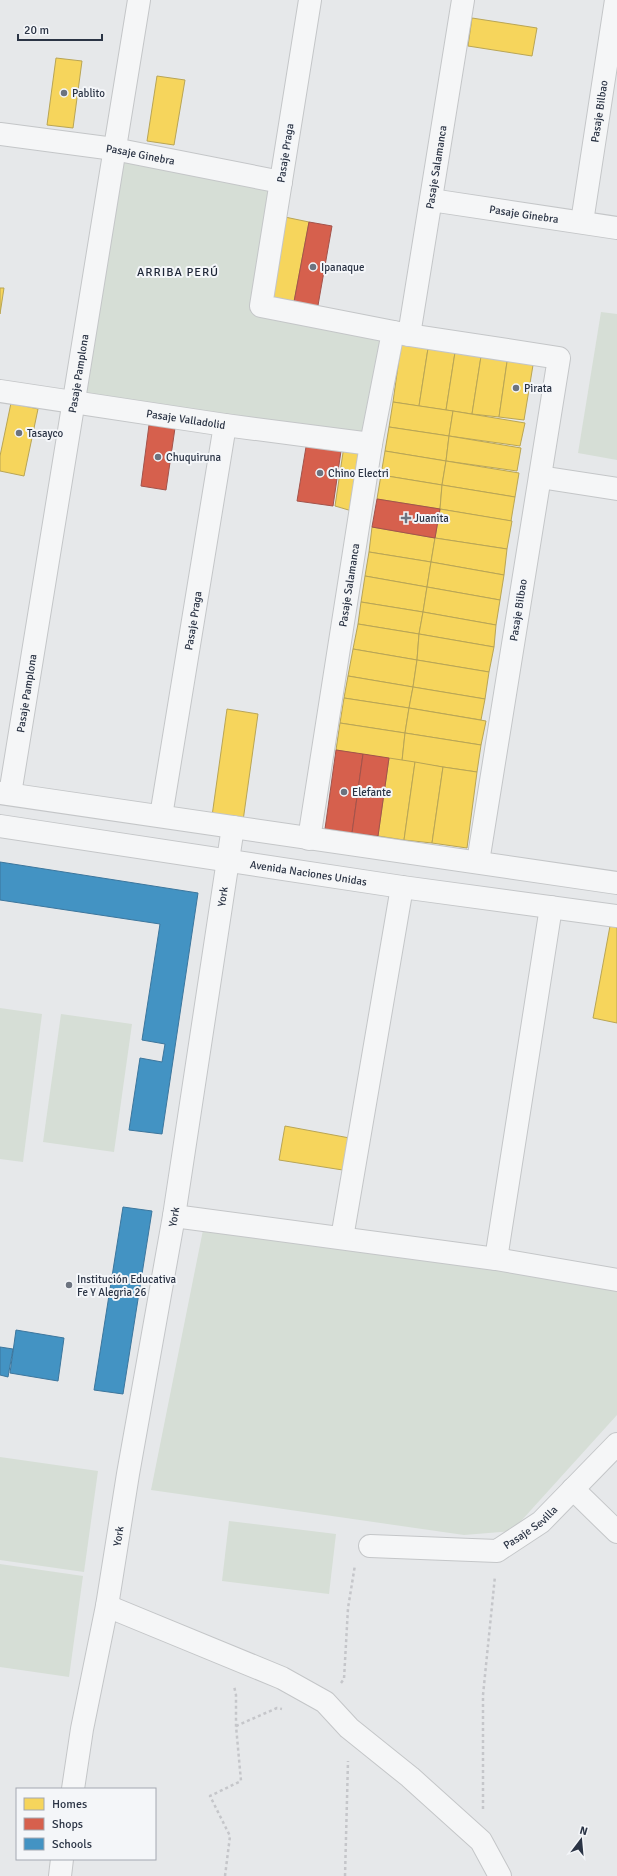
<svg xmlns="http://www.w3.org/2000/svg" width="617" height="1876" viewBox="0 0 617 1876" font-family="Signika,sans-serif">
<rect width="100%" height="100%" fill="#e6e8ea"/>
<g fill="#d6ded6">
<polygon points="125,158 275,185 255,311 387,336 367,438 84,401"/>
<polygon points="601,312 617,314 617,460 578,453"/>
<polygon points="0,1008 42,1014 23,1162 0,1159"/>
<polygon points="61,1014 132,1024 114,1152 43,1142"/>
<polygon points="204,1225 617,1285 617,1415 512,1531 464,1535 151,1490"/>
<polygon points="0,1457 98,1471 84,1572 0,1560"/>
<polygon points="229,1521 336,1534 329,1594 222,1581"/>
<polygon points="0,1564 83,1576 69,1677 0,1667"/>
</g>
<g fill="#f6d55c" stroke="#b9a555">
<polygon points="472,18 537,28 532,56 468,46"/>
<polygon points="56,58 82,61 73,128 47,125"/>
<polygon points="157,76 185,80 174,145 147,141"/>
<polygon points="280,216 309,222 293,307 264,303"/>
<polygon points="0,288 4,288 0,314"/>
<polygon points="402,337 429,342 419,406 393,402"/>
<polygon points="429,342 456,346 446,410 419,406"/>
<polygon points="456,346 482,350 472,414 446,410"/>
<polygon points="482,350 508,355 499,417 472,414"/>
<polygon points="508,355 534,359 524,420 499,417"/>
<polygon points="393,402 453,411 449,436 389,427"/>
<polygon points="11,403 38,409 24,476 0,471 0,456"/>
<polygon points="453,411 525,423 520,446 449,436"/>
<polygon points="389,427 449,436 446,461 385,451"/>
<polygon points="449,436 521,448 517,471 446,461"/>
<polygon points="344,446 362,447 352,511 335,506"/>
<polygon points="385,451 446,461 442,485 381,475"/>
<polygon points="446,461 519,473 515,497 442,485"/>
<polygon points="381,475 442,485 440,509 377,499"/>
<polygon points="442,485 515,497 511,521 440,509"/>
<polygon points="440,509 512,521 507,549 435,538"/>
<polygon points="372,527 435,538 431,562 369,552"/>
<polygon points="435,538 507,549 504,575 431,562"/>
<polygon points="369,552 431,562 427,587 365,576"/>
<polygon points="431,562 504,575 500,600 427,587"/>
<polygon points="365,576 427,587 423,612 361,602"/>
<polygon points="427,587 500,600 496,625 423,612"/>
<polygon points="361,602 423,612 419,634 358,624"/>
<polygon points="423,612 496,625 494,647 419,634"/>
<polygon points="358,624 419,634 417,660 353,649"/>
<polygon points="419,634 494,647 489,672 417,660"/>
<polygon points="353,649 417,660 413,687 348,676"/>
<polygon points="417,660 489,672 485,699 413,687"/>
<polygon points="348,676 413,687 409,708 344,698"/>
<polygon points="413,687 485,699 481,720 409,708"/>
<polygon points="344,698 409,708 405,733 340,723"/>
<polygon points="409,708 486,721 481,745 405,733"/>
<polygon points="227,709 258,714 243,821 212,816"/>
<polygon points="340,723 405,733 402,761 336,750"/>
<polygon points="405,733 481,745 477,772 402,761"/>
<polygon points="389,758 415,762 404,840 378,836"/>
<polygon points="415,762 443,767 432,843 404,840"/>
<polygon points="443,767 477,772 467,848 432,843"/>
<polygon points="610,926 617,927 617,1023 593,1018"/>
<polygon points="285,1126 355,1139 349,1171 279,1160"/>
</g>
<g fill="#d6604d" stroke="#a3534b">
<polygon points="309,222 332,226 317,311 293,307"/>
<polygon points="149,425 175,428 166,490 141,486"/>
<polygon points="307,441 342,444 333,506 297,501"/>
<polygon points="377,499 440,509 435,538 372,527"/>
<polygon points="336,750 363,754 352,833 325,829"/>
<polygon points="363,754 389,758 378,836 352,833"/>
</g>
<g fill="#4393c3" stroke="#3c769d">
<polygon points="0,862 198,893 162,1134 129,1130 140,1058 162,1062 165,1044 142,1040 160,924 0,900"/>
<polygon points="123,1207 152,1211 123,1394 94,1390"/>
<polygon points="16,1330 64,1338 58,1381 10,1373"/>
<polygon points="0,1347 13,1349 8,1377 0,1375"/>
</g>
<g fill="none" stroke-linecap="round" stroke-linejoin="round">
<g stroke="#c4c6c8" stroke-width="24">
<g id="minor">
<polyline points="310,0 261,306 409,335 559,358 478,862"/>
<path id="s1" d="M0 134 114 149 281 182"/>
<path id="s2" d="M431 200 617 228"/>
<path id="s3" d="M582 222 616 0"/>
<path id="s4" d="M409 335 463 0"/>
<path id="s5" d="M0 391 225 425 371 444"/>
<polyline points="540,477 617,489"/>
<polyline points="0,793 617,883"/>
<path id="s6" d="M10 794 139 0"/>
<path id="s7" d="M161 816 225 425"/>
<path id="s8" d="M0 826 402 887 617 916"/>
<path id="s9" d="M309 839 371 444 393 332"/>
<polyline points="174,1216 496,1259 617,1280"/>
<polyline points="342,1238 402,887"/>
<polyline points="496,1259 551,907"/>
<polyline points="573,1489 617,1532"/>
<path id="s10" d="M370 1546 497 1551 541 1522 617 1444"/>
<polyline points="107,1606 282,1678 325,1702 349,1728 410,1777 481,1841 500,1876"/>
<path id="s11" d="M73 1789 82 1729 107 1606 128 1474 174 1216 233 827"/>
<polyline points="60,1876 62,1859"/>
</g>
</g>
<g stroke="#c5c6ca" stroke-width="2.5" stroke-dasharray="3 3" stroke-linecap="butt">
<polyline points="341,1683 344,1679 348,1608 355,1565"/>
<polyline points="236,1726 277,1708 282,1709"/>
<polyline points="483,1809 483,1695 495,1576"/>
<polyline points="225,1876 230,1836 210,1796 241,1781 236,1726 236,1695 234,1686"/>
<polyline points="345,1876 348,1761"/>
</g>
<use href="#minor" stroke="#f5f6f7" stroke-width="22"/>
</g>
<g fill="#6c737f" stroke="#f4f6f9" stroke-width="1.5">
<circle cx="64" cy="93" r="4"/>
<circle cx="313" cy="267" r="4"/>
<circle cx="516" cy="388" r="4"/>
<circle cx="19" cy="433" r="4"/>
<circle cx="158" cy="457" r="4"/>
<circle cx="320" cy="473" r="4"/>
<path d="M404 512h4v4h4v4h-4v4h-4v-4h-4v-4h4z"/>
<circle cx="344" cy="792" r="4"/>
<circle cx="69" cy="1285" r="4"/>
</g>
<g text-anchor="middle" stroke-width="4" stroke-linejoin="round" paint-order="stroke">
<g font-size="11" fill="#2b3445" stroke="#f4f6f9" text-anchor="start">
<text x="72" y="97">Pablito</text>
<text x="321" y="271">Ipanaque</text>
<text x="524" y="392">Pirata</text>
<text x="27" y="437">Tasayco</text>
<text x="166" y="461">Chuquiruna</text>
<text x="328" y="477">Chino Electri</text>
<text x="414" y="522">Juanita</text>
<text x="352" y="796">Elefante</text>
<text x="77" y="1283">Institución Educativa<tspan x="77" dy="13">Fe Y Alegria 26</tspan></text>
</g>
<g font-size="11" fill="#2b3445" stroke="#f4f6f9">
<text dy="4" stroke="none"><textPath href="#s3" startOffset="112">Pasaje Bilbao</textPath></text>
<text transform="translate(285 153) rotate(-81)" y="4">Pasaje Praga</text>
<text dy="4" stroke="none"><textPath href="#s1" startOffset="142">Pasaje Ginebra</textPath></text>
<text dy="4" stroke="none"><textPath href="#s4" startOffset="170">Pasaje Salamanca</textPath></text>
<text dy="4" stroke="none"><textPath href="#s2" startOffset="94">Pasaje Ginebra</textPath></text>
<text dy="4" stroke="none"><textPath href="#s6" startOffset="426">Pasaje Pamplona</textPath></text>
<text dy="4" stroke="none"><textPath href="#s5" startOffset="188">Pasaje Valladolid</textPath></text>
<text dy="4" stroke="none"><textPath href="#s9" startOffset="257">Pasaje Salamanca</textPath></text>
<text transform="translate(518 610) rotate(-81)" y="4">Pasaje Bilbao</text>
<text dy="4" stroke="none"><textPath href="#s7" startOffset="198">Pasaje Praga</textPath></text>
<text dy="4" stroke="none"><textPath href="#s6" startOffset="102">Pasaje Pamplona</textPath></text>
<text dy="4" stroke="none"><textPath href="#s8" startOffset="312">Avenida Naciones Unidas</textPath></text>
<text dy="4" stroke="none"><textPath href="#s11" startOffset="905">York</textPath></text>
<text dy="4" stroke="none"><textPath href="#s11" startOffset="581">York</textPath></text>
<text dy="4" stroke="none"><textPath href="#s10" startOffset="168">Pasaje Sevilla</textPath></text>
<text dy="4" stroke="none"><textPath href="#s11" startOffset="257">York</textPath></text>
</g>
<g font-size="12" letter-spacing="1" fill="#1d2536" stroke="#f4f6f9">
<text x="178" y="276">ARRIBA PERÚ</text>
</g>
</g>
<rect x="16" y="1788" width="140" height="72" fill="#f4f6f9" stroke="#a4a8b1"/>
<rect x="24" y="1798" width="20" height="12" fill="#f6d55c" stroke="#a4a8b1"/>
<text x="52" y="1808" font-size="12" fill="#2b3445">Homes</text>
<rect x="24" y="1818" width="20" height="12" fill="#d6604d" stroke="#a4a8b1"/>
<text x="52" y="1828" font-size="12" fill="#2b3445">Shops</text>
<rect x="24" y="1838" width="20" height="12" fill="#4393c3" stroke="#a4a8b1"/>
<text x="52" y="1848" font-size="12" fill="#2b3445">Schools</text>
<g transform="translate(581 1840) rotate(16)" stroke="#f4f6f9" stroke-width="3" paint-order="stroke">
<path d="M0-3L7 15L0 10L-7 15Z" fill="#2b3445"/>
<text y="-6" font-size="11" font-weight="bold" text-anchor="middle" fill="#2b3445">N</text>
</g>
<path d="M18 34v6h84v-6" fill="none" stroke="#2b3445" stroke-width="2"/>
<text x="24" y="34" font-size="12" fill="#2b3445" stroke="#f4f6f9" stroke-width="3" paint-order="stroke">20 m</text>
</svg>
